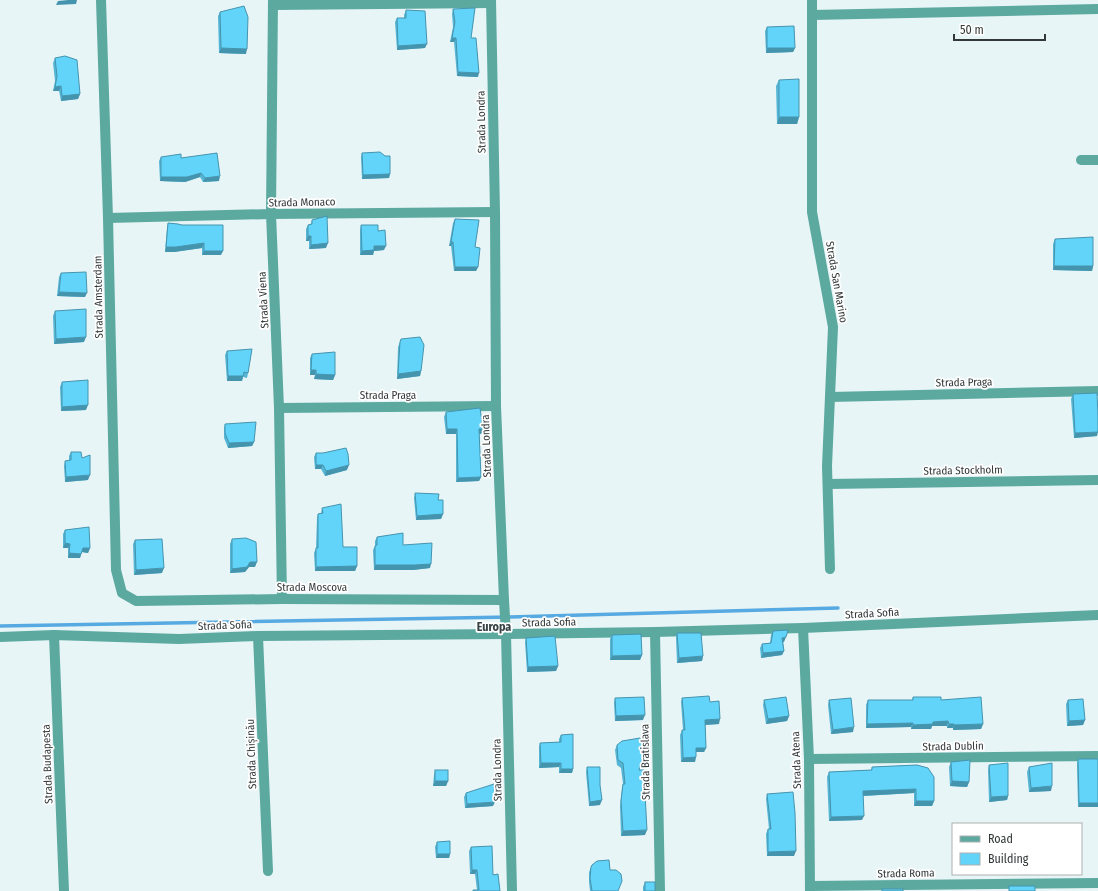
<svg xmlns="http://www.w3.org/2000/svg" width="1098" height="891" viewBox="0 0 1098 891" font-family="'Fira Sans Condensed',sans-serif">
<rect width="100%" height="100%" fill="#e7f5f7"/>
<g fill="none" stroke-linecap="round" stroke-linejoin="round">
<polyline stroke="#57a9e1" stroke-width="3.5" points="0,626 510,617 838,608"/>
<g stroke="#5ca9a0" stroke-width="10">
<polyline points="101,0 108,218 116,570 122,593 136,601 282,599 504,600"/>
<polyline points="273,0 271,214 279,408 282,599"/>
<polyline points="491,0 495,212 496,406 504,600 506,634 512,891"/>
<polyline points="812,0 812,212 833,327 827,466 830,569"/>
<polyline points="273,5 491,3"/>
<polyline points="812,15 1098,9"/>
<polyline points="1081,160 1098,160"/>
<polyline points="108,218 271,214 495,212"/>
<polyline points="830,397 1098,391"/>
<polyline points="279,408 496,406"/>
<polyline points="828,484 1098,480"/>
<polyline points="803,628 809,759 810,891"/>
<polyline points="655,632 660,891"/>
<polyline points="54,635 64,891"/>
<polyline points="258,636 268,871"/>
<polyline points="0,637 54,635 179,639 258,636 506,634 655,632 803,628 1098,615"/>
<polyline points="809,759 1098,756"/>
<polyline points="810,886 1098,883"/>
</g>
</g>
<g fill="#55b6d6">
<polygon points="453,9 471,38 478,77 457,76 454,42 450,42 453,27 452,14"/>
<polygon points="406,10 425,48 397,50 395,22 397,18 404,18 404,15"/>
<polygon points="220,12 246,54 219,53 218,16"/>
<polygon points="767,27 795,48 793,52 766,53 765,31"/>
<polygon points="55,58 80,94 78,99 61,101 59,91 53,91 55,81 53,63"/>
<polygon points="779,80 799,117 797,124 777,124 776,86"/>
<polygon points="362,153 385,156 390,174 389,178 362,179 361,157"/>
<polygon points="161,157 181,158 219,181 203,182 200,177 185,182 160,181 159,161"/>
<polygon points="455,219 475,247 478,267 476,271 454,271 451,246 449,246 453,223"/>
<polygon points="312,220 326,248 309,249 309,241 306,241 306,229 308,225 311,224"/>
<polygon points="168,223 178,224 221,255 202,255 202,248 174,252 165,252 167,228"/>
<polygon points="361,225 378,231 384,250 374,251 373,255 360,255 360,230"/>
<polygon points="1055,239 1093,266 1092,271 1053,270 1053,244"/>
<polygon points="61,273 85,297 57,296 59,277"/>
<polygon points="55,311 84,342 54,344 53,316"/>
<polygon points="400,342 421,371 420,376 397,379 398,347"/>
<polygon points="227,351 248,373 247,378 243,377 242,381 227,381 225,355"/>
<polygon points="312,354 335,375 333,380 314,379 315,375 310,375 310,358"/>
<polygon points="62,382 86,410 61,411 60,387"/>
<polygon points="1073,394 1097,436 1074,438 1071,399"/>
<polygon points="446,412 483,429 481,434 479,434 481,477 479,481 456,482 456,434 446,434 444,417"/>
<polygon points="225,424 254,442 252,446 228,448 224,438 224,428"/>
<polygon points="71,452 88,480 65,482 64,466 65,461 69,460 69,456"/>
<polygon points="316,453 347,470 325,476 321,469 315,469 314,457"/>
<polygon points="415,493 443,514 441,519 416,520 414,498"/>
<polygon points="322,508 343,547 357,566 355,571 315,571 314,553 316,548 317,518 318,514 321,513"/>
<polygon points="65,530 90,548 88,553 82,552 80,558 68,558 68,548 63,548 63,534"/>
<polygon points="377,537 403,545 430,568 413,570 374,570 373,550 375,546 375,541"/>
<polygon points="232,539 255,567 249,567 245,572 230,573 230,544"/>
<polygon points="135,540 162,573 134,575 133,544"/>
<polygon points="773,631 784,642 783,642 784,651 782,655 761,658 760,648 762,644 770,643 771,635"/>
<polygon points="677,633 703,656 702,661 677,663 676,638"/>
<polygon points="612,635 642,655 640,660 610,660 610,639"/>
<polygon points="526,638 558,666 556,671 527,672 525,642"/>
<polygon points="913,697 983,724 981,729 953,730 953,728 947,728 947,726 932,726 931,729 911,729 911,727 866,728 866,705 868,700 912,700"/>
<polygon points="615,698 643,720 615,721 614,703"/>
<polygon points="682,698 710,702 719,724 705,725 706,748 704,752 696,752 695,762 681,762 680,735 682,730 683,730 681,702"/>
<polygon points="764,700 789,716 787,721 766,724 763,705"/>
<polygon points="829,700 853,732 831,734 828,705"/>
<polygon points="1068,700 1085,720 1083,725 1067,726 1066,704"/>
<polygon points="561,735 573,769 572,773 559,773 559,767 539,768 539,747 540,743 559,742 559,739"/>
<polygon points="617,745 639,770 646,794 645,796 645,835 621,836 620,806 622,788 623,784 621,768 617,765 615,750"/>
<polygon points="1078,759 1098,759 1078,807 1077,764"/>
<polygon points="951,762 969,782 967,787 950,786 949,767"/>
<polygon points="917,765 934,801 932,806 914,806 914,793 863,796 862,820 829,821 827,777 829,772 871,770 872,767"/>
<polygon points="989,765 1008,796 1007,800 989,802 988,770"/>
<polygon points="587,767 600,805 589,806 586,772"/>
<polygon points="1029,767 1051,791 1029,792 1027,772"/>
<polygon points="435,770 448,781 446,786 433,786 434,775"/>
<polygon points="466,793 493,806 465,808 464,797"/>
<polygon points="767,794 794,856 767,856 766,834 768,829 769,829 766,799"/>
<polygon points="437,842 450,854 449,858 436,858 435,847"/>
<polygon points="471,847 493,875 500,891 477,890 475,874 470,874 469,851"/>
<polygon points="592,865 610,870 618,891 590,891 589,882 589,872"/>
<polygon points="645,882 655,891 643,891 643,887"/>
</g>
<g fill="#4594ae">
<polygon points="68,0 77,0 76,4 56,5 58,1"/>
<polygon points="452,38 456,38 454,42 450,42"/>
<polygon points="427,44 425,48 397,50 398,46"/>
<polygon points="221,48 247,49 246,54 219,53"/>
<polygon points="767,48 795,48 793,52 766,53"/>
<polygon points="458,72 479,73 478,77 457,76"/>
<polygon points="61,86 59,91 53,91 55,87"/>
<polygon points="80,94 78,99 61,101 62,96"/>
<polygon points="779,117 799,117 797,124 777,124"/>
<polygon points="201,173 200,177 185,182 160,181 161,177"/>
<polygon points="390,174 389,178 362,179 363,175"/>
<polygon points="220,176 219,181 203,182 205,178"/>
<polygon points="308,236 311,236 309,241 306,241"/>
<polygon points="451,242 453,242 451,246 449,246"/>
<polygon points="204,243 202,248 174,252 165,252 166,247"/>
<polygon points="328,243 326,248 309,249 311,245"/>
<polygon points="374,246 386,246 384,250 374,251 373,255 360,255 362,251"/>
<polygon points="204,251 223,251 221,255 202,255"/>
<polygon points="1054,266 1093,266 1092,271 1053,270"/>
<polygon points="455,267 478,267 476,271 454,271"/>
<polygon points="59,292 87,293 85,297 57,296"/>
<polygon points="86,337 84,342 54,344 56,339"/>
<polygon points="311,370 316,370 315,375 310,375"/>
<polygon points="421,371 420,376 397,379 398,374"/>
<polygon points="316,374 335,375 333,380 314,379"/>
<polygon points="228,376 243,376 242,381 227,381"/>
<polygon points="88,405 86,410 61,411 62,407"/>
<polygon points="447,429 457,429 456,434 446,434"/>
<polygon points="479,429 483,429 481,434 478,434"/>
<polygon points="1098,432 1097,436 1074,438 1075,433"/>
<polygon points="254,442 252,446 228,448 229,443"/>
<polygon points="316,465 323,465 321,469 315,469"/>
<polygon points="349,465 347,470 325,476 326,471"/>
<polygon points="90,475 88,480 65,482 66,477"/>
<polygon points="481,477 479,481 456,482 458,478"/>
<polygon points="443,514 441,519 416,520 417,516"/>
<polygon points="65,543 70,544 68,548 63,548"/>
<polygon points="83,548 90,548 88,553 82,552"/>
<polygon points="69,553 81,554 80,558 68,558"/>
<polygon points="250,562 257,562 255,567 249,567 245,572 230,573 232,569"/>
<polygon points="431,564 430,568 413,570 374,570 375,565"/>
<polygon points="357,566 355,571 315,571 316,567"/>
<polygon points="164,568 162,573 134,575 136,570"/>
<polygon points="786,637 784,642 781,643 782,638"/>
<polygon points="784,651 782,655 761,658 763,653"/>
<polygon points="642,655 640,660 610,660 612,656"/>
<polygon points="703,656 702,661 677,663 679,658"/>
<polygon points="558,666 556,671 527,672 528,667"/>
<polygon points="645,715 643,720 615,721 616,716"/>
<polygon points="789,716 787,721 766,724 768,719"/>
<polygon points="720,719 719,724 703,725 705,720"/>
<polygon points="1085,720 1083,725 1067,726 1069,721"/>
<polygon points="948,721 947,726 932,726 931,729 911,729 913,725 933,722"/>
<polygon points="913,723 911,727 866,728 867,724"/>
<polygon points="949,724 954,724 953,728 947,728"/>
<polygon points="983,724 981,729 953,730 954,725"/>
<polygon points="854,727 853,732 831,734 833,730"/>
<polygon points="696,748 706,748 704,752 694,752"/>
<polygon points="696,757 695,762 681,762 683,758"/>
<polygon points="541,763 561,763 559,767 539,768"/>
<polygon points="561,769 573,769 572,773 559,773"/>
<polygon points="435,781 448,781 446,786 433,786"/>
<polygon points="952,781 969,782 967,787 950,786"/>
<polygon points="1052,786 1051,791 1029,792 1031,788"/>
<polygon points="916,789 914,793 861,796 863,791"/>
<polygon points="1008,796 1007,800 989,802 991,797"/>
<polygon points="602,800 600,805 589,806 590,802"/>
<polygon points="916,801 934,801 932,806 914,806"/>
<polygon points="495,802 493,806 465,808 467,804"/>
<polygon points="1079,803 1098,803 1098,807 1078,807"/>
<polygon points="864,816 862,820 829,821 831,817"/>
<polygon points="647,830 645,835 621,836 623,831"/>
<polygon points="796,851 794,856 767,856 768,852"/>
<polygon points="437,854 450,854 449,858 436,858"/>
<polygon points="472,870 477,870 475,874 470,874"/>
</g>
<g fill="#63d4f9" stroke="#4594ae">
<polygon points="244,6 248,17 247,49 221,48 220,12"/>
<polygon points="475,8 471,38 476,38 479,73 458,72 456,38 452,38 455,22 453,9"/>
<polygon points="406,10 425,11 427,44 398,46 397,18 406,18"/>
<polygon points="794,26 795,48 767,48 767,27"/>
<polygon points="65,56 77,60 80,94 62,96 61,86 55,87 57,76 55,58"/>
<polygon points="799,79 799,117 779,117 779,80"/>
<polygon points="380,152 385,156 390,156 390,174 363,175 362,153"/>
<polygon points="217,153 220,176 205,178 201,173 187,177 161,177 161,157 181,154 181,158"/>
<polygon points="327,216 328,243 311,245 311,236 308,236 308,225 312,224 312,220"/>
<polygon points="455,219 479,220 475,247 480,248 478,267 455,267 453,242 451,242"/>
<polygon points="168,223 178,224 182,225 223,225 223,251 204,251 204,243 176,247 166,247"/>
<polygon points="361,225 378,225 378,231 385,230 386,246 374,246 374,250 362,251"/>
<polygon points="1093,237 1093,266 1054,266 1055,239"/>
<polygon points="86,272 87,293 59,292 61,273"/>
<polygon points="86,309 86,337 56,339 55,311"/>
<polygon points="420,337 424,345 421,371 398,374 400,342 401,339"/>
<polygon points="252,349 248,373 244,372 243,376 228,376 227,351"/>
<polygon points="335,352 335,375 316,374 316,370 311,370 312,354"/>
<polygon points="88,380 88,405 62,407 62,382"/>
<polygon points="1097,393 1098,416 1098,432 1075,433 1073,394"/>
<polygon points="480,408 483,429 479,429 481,477 458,478 457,429 447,429 446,412"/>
<polygon points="256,422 254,442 229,443 225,433 225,424"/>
<polygon points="346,448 348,454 349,465 326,471 323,465 316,465 316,453 323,453"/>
<polygon points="71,452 81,452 82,458 90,455 90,475 66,477 65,461 71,460"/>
<polygon points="415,493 439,494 438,500 443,500 443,514 417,516"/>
<polygon points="341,504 343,547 357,547 357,566 316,567 316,548 318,548 318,514 323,513 322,508"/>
<polygon points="89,527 90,548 83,548 81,554 69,553 70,544 65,543 65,530"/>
<polygon points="403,533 403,545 432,543 431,564 415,565 375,565 375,546 377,545 377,537"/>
<polygon points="246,538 256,542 257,562 250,562 247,567 232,569 232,539"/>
<polygon points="162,539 164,568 136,570 135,540"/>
<polygon points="788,630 786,637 782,638 784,651 763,653 762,644 771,643 773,631"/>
<polygon points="677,633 701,633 703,656 679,658"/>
<polygon points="641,634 642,655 612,656 612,635"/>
<polygon points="555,636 558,666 528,667 526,638"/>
<polygon points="709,696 710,702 719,701 720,719 705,720 706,748 696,748 696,757 683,758 682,730 685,730 682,698"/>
<polygon points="644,697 645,715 616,716 615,698"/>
<polygon points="786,697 789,716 768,719 764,700"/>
<polygon points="913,697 941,697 941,700 981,697 983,724 954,725 954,724 949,724 948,721 933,722 933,724 913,725 913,723 867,724 868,700 913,700"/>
<polygon points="851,698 854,727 833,730 829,700"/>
<polygon points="1083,699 1085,720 1069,721 1068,700"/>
<polygon points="573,734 573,769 561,769 561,763 541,763 540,743 561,742 561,735"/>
<polygon points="640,738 643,744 644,753 639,770 644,770 646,794 645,794 647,830 623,831 621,801 623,784 625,784 623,763 618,760 617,745 622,741"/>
<polygon points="1078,759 1098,759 1098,803 1079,803"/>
<polygon points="970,760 969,782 952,781 951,762"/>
<polygon points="1008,763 1008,796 991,797 989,765"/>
<polygon points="1052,763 1052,786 1031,788 1029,767"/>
<polygon points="917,765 928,768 934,777 934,801 916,801 916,789 863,791 864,816 831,817 829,772 872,770 872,767"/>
<polygon points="587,767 600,767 600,785 602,800 590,802"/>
<rect x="435" y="770" width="13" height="11"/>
<polygon points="494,784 495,802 467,804 466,793"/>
<polygon points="793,792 795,813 796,851 768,852 768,829 771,829 767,794"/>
<polygon points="450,841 450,854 437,854 437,842"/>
<polygon points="492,846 493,875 498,874 500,891 473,891 473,890 479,890 477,870 472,870 471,847"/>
<polygon points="609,860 610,870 616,870 621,874 622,881 618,891 592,891 590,878 591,867 592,865 597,861"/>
<rect x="645" y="882" width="10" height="9"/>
<rect x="1009" y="886" width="26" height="5"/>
<rect x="882" y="889" width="21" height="2"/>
</g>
<g text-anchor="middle" stroke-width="3.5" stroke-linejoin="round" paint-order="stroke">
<g font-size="11" fill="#323838" stroke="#fff">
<text transform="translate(481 122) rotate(-91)" y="4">Strada Londra</text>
<text transform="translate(302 202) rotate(-1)" y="4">Strada Monaco</text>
<text transform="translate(837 282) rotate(80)" y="4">Strada San Marino</text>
<text transform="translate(98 297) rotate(-91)" y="4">Strada Amsterdam</text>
<text transform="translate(263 300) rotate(-93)" y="4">Strada Viena</text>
<text transform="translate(964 382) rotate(-1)" y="4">Strada Praga</text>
<text x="388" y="399">Strada Praga</text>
<text transform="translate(486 446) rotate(-92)" y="4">Strada Londra</text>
<text transform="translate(963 470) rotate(-1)" y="4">Strada Stockholm</text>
<text x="312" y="591">Strada Moscova</text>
<text transform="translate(872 613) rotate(-3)" y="4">Strada Sofia</text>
<text transform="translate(549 622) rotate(-1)" y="4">Strada Sofia</text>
<text transform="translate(225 625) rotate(-2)" y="4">Strada Sofia</text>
<text transform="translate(953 746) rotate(-1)" y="4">Strada Dublin</text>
<text transform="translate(251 754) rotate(-92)" y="4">Strada Chișinău</text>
<text transform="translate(796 760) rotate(-92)" y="4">Strada Atena</text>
<text transform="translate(645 762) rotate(-91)" y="4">Strada Bratislava</text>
<text transform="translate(47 764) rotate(-92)" y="4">Strada Budapesta</text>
<text transform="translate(497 770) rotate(-91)" y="4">Strada Londra</text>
<text transform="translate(906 873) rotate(-1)" y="4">Strada Roma</text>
</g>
<g font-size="12" font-weight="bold" fill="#364243" stroke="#fff">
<text x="494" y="631">Europa</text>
</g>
</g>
<rect x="952" y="823" width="130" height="52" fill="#ffffff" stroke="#adafaf"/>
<rect x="960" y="836" width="20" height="6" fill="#5ca9a0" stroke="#adafaf"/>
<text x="988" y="843" font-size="12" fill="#323838">Road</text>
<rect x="960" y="853" width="20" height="12" fill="#63d4f9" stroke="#adafaf"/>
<text x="988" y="863" font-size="12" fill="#323838">Building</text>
<path d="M954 34v6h91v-6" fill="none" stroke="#323838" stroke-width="2"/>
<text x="960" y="34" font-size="12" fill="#323838" stroke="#ffffff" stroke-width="3" paint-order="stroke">50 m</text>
</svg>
